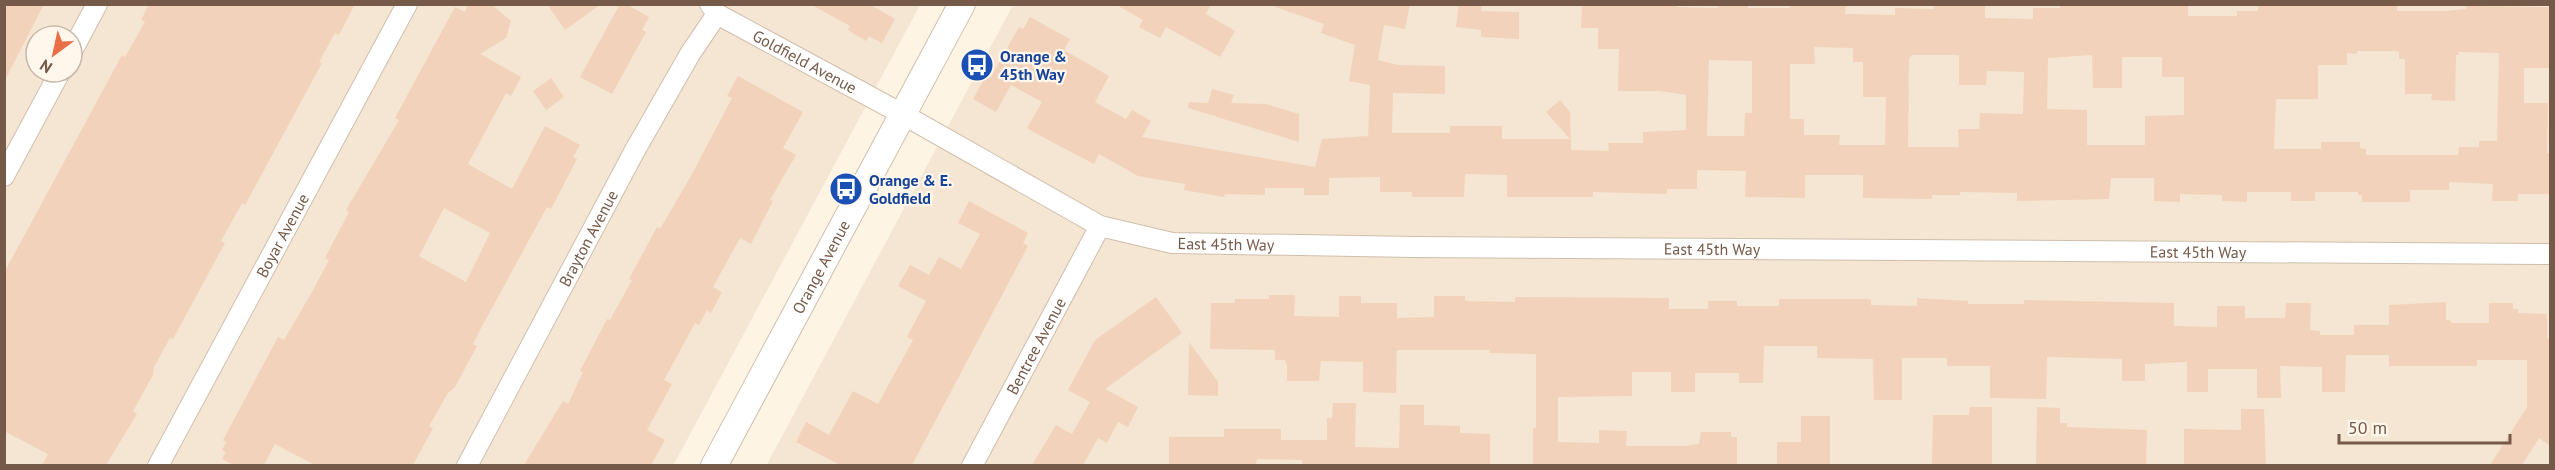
<svg xmlns="http://www.w3.org/2000/svg" width="2555" height="470" viewBox="0 0 2555 470" font-family="'PT Sans',sans-serif">
<rect width="100%" height="100%" fill="#fdf4e4"/>
<g fill="#f4e6d2" fill-rule="evenodd">
<path d="M4 5H920L673 466 5 465ZM36 36H72V72H36Z"/>
<polygon points="1013,5 2550,5 2550,465 766,466"/>
</g>
<g fill="#f2d2bb" fill-rule="evenodd">
<polygon points="4,4 44,4 4,82"/>
<polygon points="149,4 355,4 339,35 335,33 319,62 322,63 245,205 242,203 221,241 225,243 173,339 170,338 154,367 153,375 133,411 137,414 106,465 42,465 48,454 4,431 4,273 122,55 125,57 145,22 141,20"/>
<path d="M468 4H491L511 21 506 38 480 54 521 77 511 96 506 93 468 164 512 189 545 126 580 145 573 157 577 159 551 209 547 207 480 330 473 344 477 346 455 387 448 393 429 426 433 428 413 465H315L275 444 264 465H234L222 459 226 452 222 450 226 442 223 440 278 337 284 340 312 292 329 260 325 258 349 212 346 210 399 120 395 118 455 7 465 12ZM444 208 490 233 466 282 419 256Z"/>
<polygon points="547,4 601,4 565,30"/>
<polygon points="620,4 626,4 649,17 642,30 646,32 612,94 580,77"/>
<polygon points="810,4 869,4 895,19 882,43 869,36 866,41 848,30 850,26"/>
<polygon points="1115,4 1211,4 1206,14 1235,31 1220,57 1166,27 1160,38 1139,27 1143,20"/>
<path d="M1276 4H1410L1405 29 1384 25 1378 60 1398 65 1445 66V94L1393 93 1392 133H1450V126H1502V139H1570L1546 112 1560 100 1570 112 1571 150 1609 151 1608 143H1643V132L1686 130V95L1660 91H1618L1619 49H1598V28H1581L1582 4H1677V7L1718 8V4H1748V8H1790V4H1846L1845 14 1895 15V8L1934 9V4H1985V18L2033 19V8H2060V4H2188V16H2237V11H2258V5L2397 4V11H2445L2466 9V6L2550 7V68H2524V103H2548L2547 153H2550V194H2518V201H2492L2493 184 2449 182V190H2410V202H2362V195H2358V192H2315V201H2291V192H2247V202L2222 201V195L2180 194V202L2154 201V178H2111L2109 199 2017 201V193L1960 192V195H1932V199L1863 198V175H1805V198L1745 197 1746 171 1697 170V189H1667V194L1593 192V197H1507V175L1465 174 1464 197H1412V192H1380V177L1329 178V195H1304V188H1265V195L1225 194 1224 197 1184 190 1185 184 1138 176 1099 154 1094 164 1050 141 1027 128 1042 102 1011 85 996 112 973 99 987 74 991 77 1019 27 1023 29 1030 17 1070 39 1064 50 1109 76 1095 102 1126 119 1132 110 1151 121 1142 137 1315 167 1322 139 1368 136 1370 85 1349 81 1355 45 1321 33 1324 24 1276 7ZM1814 47 1853 48V62H1863V97H1886L1885 145H1839L1840 135H1804V119H1790V64H1815ZM2357 51H2399V59H2405V94H2432L2431 100 2455 101 2456 55H2459L2458 52 2499 53 2497 141H2479V147H2459L2458 155H2366V149L2360 148V142H2321V149H2274L2276 99H2318V65H2347V53L2357 54ZM1912 55H1959V85H1986L1987 71 2024 72 2023 114 1980 113 1979 129H1958L1959 147H1908L1909 58ZM2092 55 2093 88H2122V57H2162V77H2184V115L2145 116V145H2087V110L2047 109 2048 58ZM1709 60 1752 61V113H1745L1744 136H1707Z"/>
<polygon points="1459,4 1482,4 1481,11 1519,12 1519,39 1481,37 1481,30 1456,27"/>
<polygon points="738,76 803,112 783,148 796,155 770,200 773,201 751,244 740,238 713,287 722,292 711,313 707,310 699,325 695,323 664,380 672,384 647,430 665,440 651,465 524,465 555,414 563,401 568,404 583,372 580,371 607,319 610,320 632,280 629,279 657,227 660,229 692,174 732,98 727,96"/>
<polygon points="551,78 564,97 546,110 533,91"/>
<polygon points="1212,89 1234,95 1231,103 1266,104 1299,114 1299,142 1188,108 1189,102 1208,103"/>
<polygon points="969,201 1028,233 1023,243 1028,246 912,465 840,465 796,442 806,422 829,435 853,391 878,404 913,340 907,337 926,301 898,286 910,265 929,275 939,257 961,269 980,234 958,223"/>
<polygon points="1269,295 1295,295 1294,316 1339,317 1339,296 1361,296 1361,303 1397,303 1397,318 1434,317 1434,296 1465,296 1465,301 1515,302 1515,297 1669,298 1669,309 1708,309 1708,301 1737,301 1737,306 1779,306 1779,299 1871,299 1871,305 1917,306 1917,298 1968,301 1968,304 2024,304 2024,300 2174,303 2174,326 2217,327 2217,306 2245,306 2245,318 2285,318 2286,303 2311,303 2310,330 2320,331 2320,335 2354,335 2354,325 2389,325 2389,305 2446,302 2446,320 2450,320 2451,323 2489,323 2489,303 2513,303 2513,309 2518,309 2518,313 2547,314 2547,338 2550,338 2550,446 2539,438 2522,465 2490,465 2527,407 2527,360 2477,360 2477,366 2389,366 2389,355 2346,355 2345,392 2322,392 2322,367 2280,366 2281,398 2257,398 2257,369 2208,369 2208,392 2187,392 2187,362 2145,364 2145,381 2122,381 2122,359 2047,357 2046,399 1990,398 1990,366 1947,366 1947,358 1902,358 1902,400 1874,400 1873,359 1817,358 1817,346 1764,346 1763,383 1739,383 1739,373 1695,373 1695,392 1671,392 1671,372 1632,372 1632,396 1558,397 1558,442 1599,443 1599,430 1627,431 1626,446 1684,446 1699,444 1701,432 1731,432 1731,437 1737,437 1737,465 1533,465 1533,428 1536,428 1536,354 1489,353 1490,350 1397,350 1396,393 1363,392 1363,362 1321,361 1319,381 1287,381 1287,365 1285,360 1275,360 1275,350 1210,349 1211,303 1235,303 1235,299 1269,299"/>
<polygon points="1156,297 1182,333 1105,389 1138,407 1128,427 1118,422 1107,443 1098,438 1083,465 1032,465 1056,425 1072,434 1090,402 1068,390 1095,340"/>
<polygon points="1189,342 1218,382 1218,396 1188,395"/>
<polygon points="1333,403 1356,403 1355,447 1399,448 1400,405 1424,405 1424,425 1460,426 1460,433 1490,434 1490,465 1302,465 1302,460 1257,459 1256,465 1169,465 1169,437 1224,437 1224,429 1281,429 1281,440 1327,440 1327,418 1332,418"/>
<polygon points="1970,407 1992,407 1992,465 1932,465 1933,415 1969,415"/>
<polygon points="2037,407 2060,408 2060,423 2067,423 2067,427 2147,430 2146,465 2036,465"/>
<polygon points="2241,409 2264,409 2266,465 2184,465 2184,429 2241,430"/>
<polygon points="1801,416 1830,416 1830,465 1777,465 1777,442 1801,442"/>
</g>
<g fill="none" stroke-linecap="round" stroke-linejoin="round">
<g stroke="#d0bead" stroke-width="22">
<g id="minor">
<path id="s1" d="M710 4 717 14 904 115 1100 226 1172 243 1414 247 2550 254"/>
<polyline points="72,51 97,4"/>
<polyline points="4,176 60,72"/>
<path id="s2" d="M158 466 407 4"/>
<path id="s3" d="M467 466 634 152 690 54 717 14"/>
<path id="s4" d="M972 466 1100 226"/>
</g>
</g>
<g stroke="#d0bead" stroke-width="28">
<g id="tertiary">
<path id="s5" d="M714 466 962 4"/>
</g>
</g>
<use href="#minor" stroke="#fff" stroke-width="20"/>
<use href="#tertiary" stroke="#fff" stroke-width="26"/>
</g>
<defs>
<g id="bus-disc" transform="scale(1.725)"><circle r="9.5" fill="#1a4fb4" stroke="#fff7eb"/><path d="M-5-6H5V4H4V6H2V4H-2V6H-4V4H-5ZM-3.5-4V0h7V-4ZM-3.5 1.2v1.5H-2V1.2ZM2 1.2v1.5H3.5V1.2Z" fill="#fff"/></g>
</defs>
<g fill-rule="evenodd">
<use href="#bus-disc" x="977" y="65"/>
<use href="#bus-disc" x="846" y="189"/>
</g>
<g text-anchor="middle" stroke-width="4.5" stroke-linejoin="round" paint-order="stroke">
<g font-size="16" font-weight="bold" fill="#164399" stroke="#fff7eb" text-anchor="start">
<text x="1000" y="62">Orange &amp;<tspan x="1000" dy="18">45th Way</tspan></text>
<text x="869" y="186">Orange &amp; E.<tspan x="869" dy="18">Goldfield</tspan></text>
</g>
<g font-size="16" fill="#765a49" stroke="#fff7eb">
<text dy="6" stroke="none"><textPath href="#s1" startOffset="112">Goldfield Avenue</textPath></text>
<text dy="6" stroke="none"><textPath href="#s2" startOffset="262">Boyar Avenue</textPath></text>
<text dy="6" stroke="none"><textPath href="#s3" startOffset="258">Brayton Avenue</textPath></text>
<text dy="6" stroke="none"><textPath href="#s1" startOffset="578">East 45th Way</textPath></text>
<text dy="6" stroke="none"><textPath href="#s1" startOffset="1064">East 45th Way</textPath></text>
<text dy="6" stroke="none"><textPath href="#s1" startOffset="1550">East 45th Way</textPath></text>
<text dy="6" stroke="none"><textPath href="#s5" startOffset="226">Orange Avenue</textPath></text>
<text dy="6" stroke="none"><textPath href="#s4" startOffset="136">Bentree Avenue</textPath></text>
</g>
</g>
<rect width="2555" height="470" fill="none" stroke="#765a49" stroke-width="12"/>
<g transform="translate(54 54) rotate(213)"><circle r="28" fill="#fff7eb" stroke="#c8b8aa" stroke-width="1.5"/>
<path d="M0-4.5L10 22L0 15L-10 22Z" fill="#e86f47"/>
<text y="-9" font-size="16" font-weight="bold" text-anchor="middle" fill="#765a49">N</text>
</g>
<path d="M2339 434v9h171v-9" fill="none" stroke="#765a49" stroke-width="3"/>
<text x="2348" y="434" font-size="18" fill="#765a49" stroke="#fff7eb" stroke-width="4.5" paint-order="stroke">50 m</text>
</svg>
